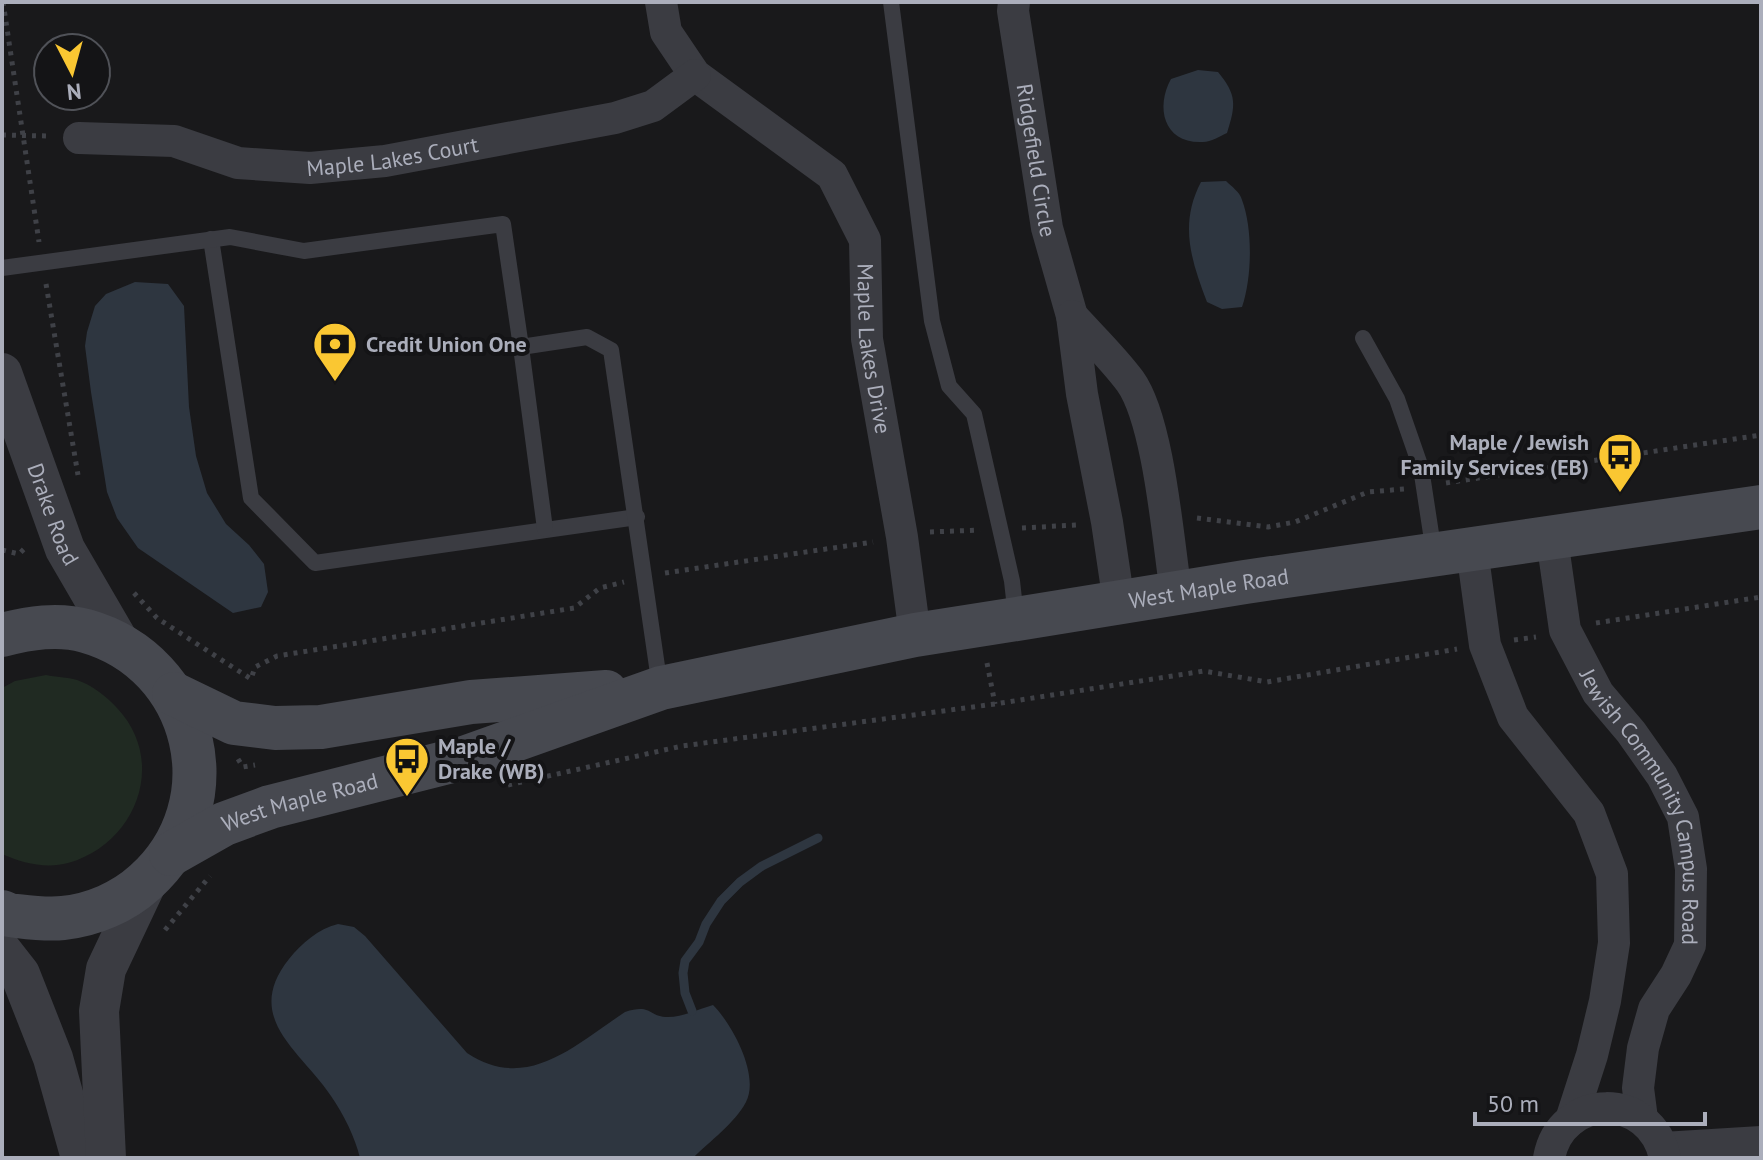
<svg xmlns="http://www.w3.org/2000/svg" width="1763" height="1160" viewBox="0 0 1763 1160" font-family="'PT Sans',sans-serif">
<rect width="100%" height="100%" fill="#19191b"/>
<path fill="#202a22" d="M46 675C56 677 67 677 77 680 92 685 106 696 117 708 168 762 136 844 68 863 46 869 22 863 2 854V688L15 681Z"/>
<g fill="#2e3640">
<path d="M1198 70 1218 72C1237 95 1236 105 1227 133 1220 136 1211 142 1203 142 1164 144 1155 108 1171 79Z"/>
<path d="M1226 181C1231 186 1240 192 1242 200 1253 229 1252 278 1242 307L1222 309 1207 302C1191 260 1179 224 1201 182Z"/>
<polygon points="135,282 168,284 184,306 189,407 196,456 207,493 226,524 249,545 264,564 268,592 261,607 233,613 138,548 117,518 107,492 91,392 85,346 87,332 95,306 106,294"/>
<path d="M338 924 354 927 365 936 467 1053C527 1093 575 1045 625 1012 652 1003 648 1017 668 1017 683 1017 699 1009 713 1005 732 1024 760 1075 746 1102 735 1123 710 1141 693 1158H360C355 1137 344 1115 331 1096 301 1051 242 1018 289 959 302 943 318 929 338 924Z"/>
</g>
<g fill="none" stroke-linecap="round" stroke-linejoin="round">
<polyline stroke="#2e3640" stroke-width="9" points="692,1011 685,993 683,973 685,961 699,942 706,924 721,901 740,882 762,866 818,838"/>
<g stroke="#3f4147" stroke-width="5" stroke-dasharray="4 6" stroke-linecap="butt">
<polyline points="3,2 39,242"/>
<polyline points="2,135 49,136"/>
<polyline points="46,284 78,475"/>
<polyline points="1614,458 1620,492"/>
<polyline points="1446,483 1761,435"/>
<polyline points="1197,518 1268,527 1295,522 1368,492 1404,489"/>
<polyline points="1022,528 1076,525"/>
<polyline points="930,532 980,530"/>
<polyline points="2,550 19,554 25,548"/>
<polyline points="665,573 873,542"/>
<polyline points="134,593 157,618 251,679 255,667 277,656 574,608 600,588 624,582"/>
<polyline points="1596,623 1761,597"/>
<polyline points="1514,640 1536,637"/>
<polyline points="987,663 995,704"/>
<polyline points="238,759 243,767 255,765"/>
<polyline points="508,785 682,746 995,704 1204,671 1267,682 1457,649"/>
<polyline points="165,930 210,876"/>
</g>
<g stroke="#3b3c42" stroke-width="16">
<polyline points="891,2 932,321 949,386 974,414 1012,581 1016,617"/>
<polyline points="211,239 251,498 315,563 637,517"/>
<polyline points="2,268 230,237 304,251 503,224 521,347 587,337 611,350 660,687"/>
<polyline points="1363,338 1397,399 1421,468 1434,553"/>
<polyline points="521,347 545,529"/>
</g>
<g stroke="#3b3c42" stroke-width="32">
<path id="s1" d="M661 2 666 32 695 75 832 175 865 240 867 339 902 537 915 635"/>
<path id="s2" d="M1014 2 1013 11 1047 228 1072 316 1082 394 1107 522 1119 603"/>
<path id="s3" d="M79 138 174 141 238 163 310 168 385 161 615 118 653 106 695 75"/>
<path d="M1072 316C1091 337 1113 358 1130 381 1159 421 1168 541 1176 593"/>
<path id="s4" d="M1552 539 1565 630 1598 693 1631 732 1662 776 1683 817 1691 869 1690 945 1676 975 1654 1009 1643 1048 1638 1088 1642 1119"/>
<polyline points="1472,550 1485,645 1513,717 1589,813 1612,874 1614,943 1605,1001 1592,1055 1571,1120"/>
<polyline points="1663,1148 1761,1142"/>
<path d="M1549 1158C1561 1092 1651 1091 1665 1158"/>
</g>
<g stroke="#3b3c42" stroke-width="40">
<path id="s5" d="M2 373 65 549 122 647"/>
<polyline points="2,951 20,974 53,1058 81,1158"/>
<polyline points="106,1158 99,1011 106,969 149,878"/>
</g>
<g stroke="#474950" stroke-width="44">
<path d="M2 635C29 628 58 623 86 631 199 663 232 804 145 882 123 902 93 915 63 918 45 920 27 917 9 915L2 912"/>
<polyline points="174,694 234,723 275,728 321,727 471,702 606,692"/>
<path id="s6" d="M171 854 224 824 270 807 464 758 661 688 915 635 1017 619 1245 582 1761 507"/>
</g>
</g>
<defs>
<g id="bank-pin" transform="scale(2.3)"><path d="M0 17L-7.5 6A9.5 9.5 0 1 1 7.5 6Z" fill="#fac732" stroke="#141416"/><path d="M-6-4H6V4H-6ZM0-2.3a2.3 2.3 0 1 0 0 4.6a2.3 2.3 0 1 0 0-4.6Z" fill="#111"/></g>
<g id="bus-pin" transform="scale(2.3)"><path d="M0 17L-7.5 6A9.5 9.5 0 1 1 7.5 6Z" fill="#fac732" stroke="#141416"/><path d="M-5-6H5V4H4V6H2V4H-2V6H-4V4H-5ZM-3.5-4V0h7V-4ZM-3.5 1.2v1.5H-2V1.2ZM2 1.2v1.5H3.5V1.2Z" fill="#111"/></g>
</defs>
<g fill-rule="evenodd">
<use href="#bank-pin" x="335" y="344"/>
<use href="#bus-pin" x="1620" y="455"/>
<use href="#bus-pin" x="407" y="759"/>
</g>
<g text-anchor="middle" stroke-width="8" stroke-linejoin="round" paint-order="stroke">
<g font-size="22" fill="#abaebb" stroke="#141416">
<text dy="8" stroke="none"><textPath href="#s3" startOffset="318">Maple Lakes Court</textPath></text>
<text dy="8" stroke="none"><textPath href="#s2" startOffset="160">Ridgefield Circle</textPath></text>
<text dy="8" stroke="none"><textPath href="#s1" startOffset="434">Maple Lakes Drive</textPath></text>
<text dy="8" stroke="none"><textPath href="#s5" startOffset="150">Drake Road</textPath></text>
<text dy="8" stroke="none"><textPath href="#s6" startOffset="1076">West Maple Road</textPath></text>
<text dy="8" stroke="none"><textPath href="#s6" startOffset="140">West Maple Road</textPath></text>
<text dy="8" stroke="none"><textPath href="#s4" startOffset="290">Jewish Community Campus Road</textPath></text>
</g>
<g font-size="22" font-weight="bold" fill="#abaebb" stroke="#141416" text-anchor="start">
<text x="366" y="352">Credit Union One</text>
<text x="1589" y="450" text-anchor="end">Maple / Jewish<tspan x="1589" dy="25">Family Services (EB)</tspan></text>
<text x="438" y="754">Maple /<tspan x="438" dy="25">Drake (WB)</tspan></text>
</g>
</g>
<rect width="1763" height="1160" fill="none" stroke="#abaebb" stroke-width="8"/>
<g transform="translate(72 72) rotate(174)"><circle r="38" fill="#141416" stroke="#505258" stroke-width="2"/>
<path d="M0-6L14 30L0 20L-14 30Z" fill="#fac732"/>
<text y="-12" font-size="22" font-weight="bold" text-anchor="middle" fill="#abaebb">N</text>
</g>
<path d="M1475 1112v12h230v-12" fill="none" stroke="#abaebb" stroke-width="4"/>
<text x="1487" y="1112" font-size="24" fill="#abaebb" stroke="#141416" stroke-width="6" paint-order="stroke">50 m</text>
</svg>
